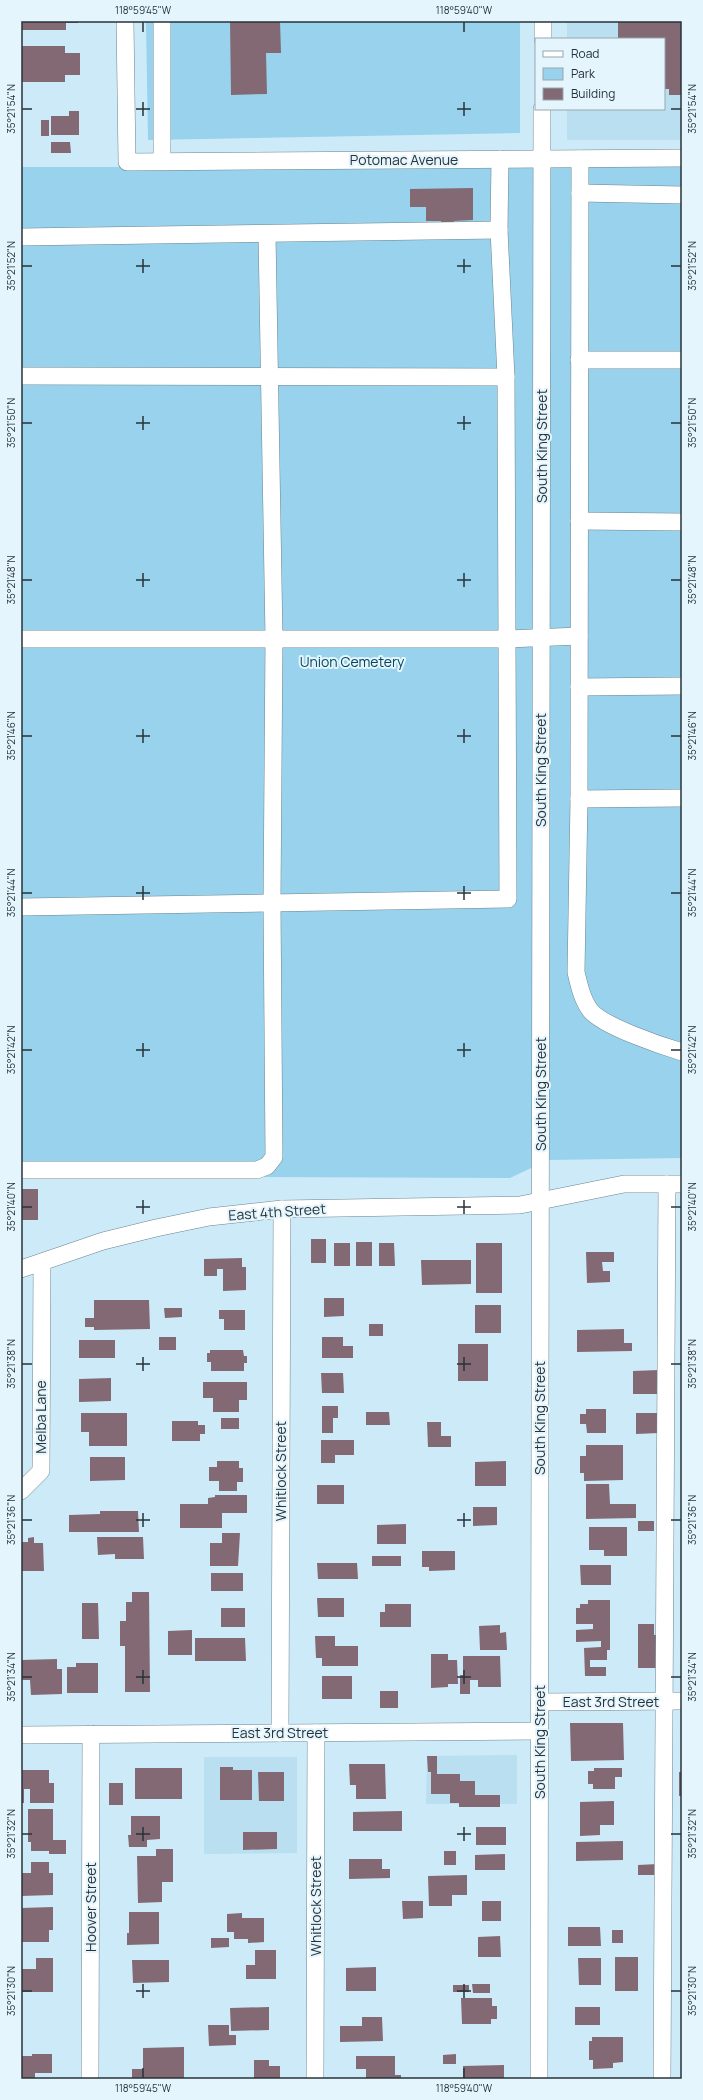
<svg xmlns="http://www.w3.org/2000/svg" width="703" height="2100" viewBox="0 0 703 2100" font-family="Manrope,sans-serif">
<rect width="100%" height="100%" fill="#cdeaf8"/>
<g fill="#badff0">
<polygon points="567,21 682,21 682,140 567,140 567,109 664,109 664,39 567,39"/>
<polygon points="517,1755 517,1804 426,1804 427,1756"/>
<polygon points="204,1757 297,1757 297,1853 204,1854"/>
</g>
<g fill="#98d2ec">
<polygon points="146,21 520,21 520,133 148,140"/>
<polygon points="21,167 682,167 682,1158 548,1160 510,1178 21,1176"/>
</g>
<g fill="#836973">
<polygon points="21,21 78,21 78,23 66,23 66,30 21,30"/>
<polygon points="230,21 280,21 281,53 266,53 267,94 231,95"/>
<polygon points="618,21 682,21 682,95 669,95 669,89 664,89 664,39 618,39"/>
<polygon points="21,46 65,46 65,53 80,53 80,75 65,75 65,82 21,82"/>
<polygon points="69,111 79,111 79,135 51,135 51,116 69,116"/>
<rect x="41" y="120" width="8" height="16"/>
<polygon points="51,142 70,142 71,153 51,153"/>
<polygon points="473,188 473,220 454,221 454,226 441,226 441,221 426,221 426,207 410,207 410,189"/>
<rect x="21" y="1189" width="17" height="31"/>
<rect x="311" y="1239" width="15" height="24"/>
<rect x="356" y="1242" width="16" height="24"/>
<rect x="334" y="1243" width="16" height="23"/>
<polygon points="379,1243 394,1243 395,1266 379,1266"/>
<rect x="476" y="1243" width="26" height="50"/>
<polygon points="586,1252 614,1252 614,1262 602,1262 603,1271 610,1271 610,1282 587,1283"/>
<polygon points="242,1258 242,1267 246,1267 246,1290 223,1291 223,1269 217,1269 217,1276 204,1276 204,1259"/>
<polygon points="421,1260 471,1260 471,1284 422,1285"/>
<polygon points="324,1298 344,1298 344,1316 324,1317"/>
<polygon points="94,1300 149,1300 150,1329 94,1330 94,1327 85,1327 85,1318 94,1318"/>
<rect x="475" y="1305" width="26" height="28"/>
<polygon points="164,1308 182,1308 182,1317 165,1318"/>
<polygon points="219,1310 245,1310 245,1330 224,1330 224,1319 219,1319"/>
<rect x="369" y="1324" width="14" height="12"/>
<polygon points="624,1329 624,1343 632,1343 632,1351 577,1352 577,1330"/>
<rect x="159" y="1337" width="17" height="13"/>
<polygon points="322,1337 343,1337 343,1346 353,1346 353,1358 322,1358"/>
<rect x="79" y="1340" width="36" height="18"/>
<rect x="458" y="1344" width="30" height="37"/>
<polygon points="210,1350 243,1350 244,1356 247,1356 247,1363 244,1363 244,1371 211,1371 211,1362 207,1362 207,1353 210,1353"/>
<polygon points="659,1370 660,1394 633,1394 633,1371"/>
<polygon points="321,1373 343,1373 344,1393 322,1393"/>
<polygon points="111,1378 111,1401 79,1402 79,1379"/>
<polygon points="203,1382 247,1382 247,1400 239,1400 239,1412 213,1412 213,1398 203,1398"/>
<polygon points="322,1406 338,1406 338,1418 333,1418 333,1433 322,1433"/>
<polygon points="586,1409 606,1409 606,1433 587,1433 586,1424 580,1424 580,1414 586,1414"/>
<polygon points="366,1412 389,1412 390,1425 366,1425"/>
<polygon points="81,1413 127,1413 127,1446 89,1446 89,1432 81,1432"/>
<polygon points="636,1413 659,1413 659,1433 636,1434"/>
<rect x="221" y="1418" width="18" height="11"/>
<polygon points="172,1421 198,1421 198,1425 205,1425 205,1434 200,1434 200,1441 172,1441"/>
<polygon points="427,1422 441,1422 441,1436 451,1436 451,1447 428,1447"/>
<polygon points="321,1440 354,1440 354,1455 335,1455 335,1463 321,1463"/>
<polygon points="586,1445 623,1445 623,1480 584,1481 584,1473 580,1473 580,1456 586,1456"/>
<polygon points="90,1457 125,1457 125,1480 90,1481"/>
<polygon points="217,1461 239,1461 239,1468 243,1468 243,1482 237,1482 237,1491 219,1491 219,1481 209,1481 209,1467 217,1467"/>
<polygon points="506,1461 506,1486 475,1486 475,1462"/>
<polygon points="586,1484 609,1484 610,1504 636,1504 636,1518 586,1519"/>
<rect x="317" y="1485" width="27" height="19"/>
<polygon points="215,1495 247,1495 247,1513 222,1513 222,1528 180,1528 180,1504 208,1504 208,1498 215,1497"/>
<polygon points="473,1507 497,1507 497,1525 473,1526"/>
<polygon points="100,1511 138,1511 139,1532 69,1532 69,1515 100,1514"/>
<rect x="638" y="1521" width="16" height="10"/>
<polygon points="406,1524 406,1544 377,1544 377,1525"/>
<polygon points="589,1527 627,1527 627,1556 604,1556 604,1550 589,1550"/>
<polygon points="222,1533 240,1533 238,1566 210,1566 210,1543 222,1543"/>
<polygon points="34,1537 34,1543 43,1543 44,1571 21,1571 21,1542 28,1542 28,1538"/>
<polygon points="97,1537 143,1537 144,1559 115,1559 115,1554 98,1555"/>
<polygon points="422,1551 455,1551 455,1570 429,1571 429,1567 422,1567"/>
<rect x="372" y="1556" width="29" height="10"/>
<polygon points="317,1563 357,1563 358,1579 318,1579"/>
<polygon points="580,1565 611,1565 611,1585 581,1585"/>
<rect x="211" y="1573" width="32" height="18"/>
<polygon points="132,1592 149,1592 150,1692 125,1692 125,1646 120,1646 120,1621 126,1621 126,1602 132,1602"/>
<polygon points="317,1598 344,1598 344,1617 318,1617"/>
<polygon points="588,1600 610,1600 610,1650 607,1650 607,1660 590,1660 590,1667 606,1667 606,1676 585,1676 584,1648 601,1647 601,1641 576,1642 576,1630 593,1629 593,1624 576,1624 576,1608 580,1608 580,1604 588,1604"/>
<polygon points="82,1603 98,1603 99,1639 82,1639"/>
<polygon points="385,1604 411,1604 411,1627 380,1627 380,1612 385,1612"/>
<rect x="221" y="1608" width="24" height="19"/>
<polygon points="638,1624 654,1624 654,1635 659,1635 659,1668 638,1668"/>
<polygon points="500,1625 500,1633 506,1632 507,1650 480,1650 479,1626"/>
<polygon points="192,1630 192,1655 168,1655 168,1631"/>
<polygon points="315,1636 335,1636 335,1646 358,1646 358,1666 322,1666 322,1658 316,1658"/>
<polygon points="195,1638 245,1638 246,1661 195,1661"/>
<polygon points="431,1654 448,1654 448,1660 457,1660 458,1684 448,1684 448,1687 431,1688"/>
<polygon points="463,1656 500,1656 501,1687 478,1687 478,1680 470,1680 470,1694 460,1694 460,1675 463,1675"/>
<polygon points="57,1659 57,1669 62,1669 62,1694 31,1695 30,1680 21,1680 21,1660"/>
<polygon points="76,1663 98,1663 98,1693 67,1693 67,1667 76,1667"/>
<rect x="322" y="1676" width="30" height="23"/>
<rect x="380" y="1691" width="18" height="17"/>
<polygon points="570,1723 623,1723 624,1760 571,1761"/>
<polygon points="427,1756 437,1756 437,1774 460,1774 460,1781 475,1781 475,1795 500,1795 500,1807 459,1807 459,1803 450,1803 450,1794 431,1794 431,1772 428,1772"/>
<polygon points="349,1764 385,1764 386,1799 356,1799 356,1785 350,1785"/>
<polygon points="220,1767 233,1767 233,1770 252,1770 252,1800 220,1800"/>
<rect x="135" y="1768" width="47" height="31"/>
<polygon points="594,1768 622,1768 622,1777 615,1777 615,1789 593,1789 593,1784 588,1784 588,1771 594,1771"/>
<polygon points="21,1770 49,1770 49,1783 54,1783 54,1803 30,1803 30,1789 24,1789 24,1803 21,1803"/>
<polygon points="258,1772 284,1772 284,1801 259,1801"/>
<rect x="679" y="1772" width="3" height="24"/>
<rect x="109" y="1783" width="14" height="22"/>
<polygon points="614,1801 614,1825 600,1825 600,1835 580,1836 580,1802"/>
<polygon points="28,1809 53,1809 53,1840 66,1840 66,1854 49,1854 49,1851 31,1851 31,1842 28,1842"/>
<polygon points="402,1811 402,1831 353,1831 353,1812"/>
<polygon points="131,1816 160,1816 160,1839 147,1840 147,1847 129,1847 128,1835 131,1835"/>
<rect x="476" y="1827" width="30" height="18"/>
<polygon points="243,1832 277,1832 277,1849 243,1850"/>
<polygon points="623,1841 623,1860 576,1861 576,1842"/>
<polygon points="156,1849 173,1849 173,1882 162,1882 162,1902 138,1903 137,1856 156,1856"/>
<rect x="444" y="1851" width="12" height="14"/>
<polygon points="505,1854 505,1870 475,1870 475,1855"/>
<polygon points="349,1859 382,1859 382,1869 390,1869 390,1878 349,1879"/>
<polygon points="31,1862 49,1862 49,1873 53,1873 53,1895 21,1896 21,1873 31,1873"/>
<polygon points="658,1864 658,1875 638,1875 638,1865"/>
<polygon points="467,1875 467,1895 452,1895 452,1906 429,1906 428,1876"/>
<polygon points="402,1901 423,1901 423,1918 403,1919"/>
<rect x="482" y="1901" width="19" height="20"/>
<polygon points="53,1907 53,1930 49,1930 49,1942 21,1942 21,1908"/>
<polygon points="129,1912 159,1912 159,1944 127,1945 127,1933 129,1933"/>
<polygon points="242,1913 242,1918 264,1918 264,1942 248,1943 248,1939 234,1939 234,1932 227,1932 227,1914"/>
<polygon points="568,1927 600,1927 601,1946 568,1946"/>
<rect x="612" y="1930" width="11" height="13"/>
<polygon points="500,1936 501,1957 478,1957 478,1937"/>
<polygon points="211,1938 229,1938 229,1947 211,1948"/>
<polygon points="255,1950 276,1950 276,1979 246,1979 246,1965 255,1965"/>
<rect x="615" y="1957" width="23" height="34"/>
<polygon points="36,1958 53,1958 53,1992 22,1992 22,1969 36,1969"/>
<polygon points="578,1958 601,1958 601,1985 579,1985"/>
<polygon points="132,1960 169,1960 169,1982 133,1983"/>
<polygon points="376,1967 376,1991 346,1991 346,1968"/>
<polygon points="472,1984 490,1984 490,1993 473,1993"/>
<rect x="453" y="1985" width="16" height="7"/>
<polygon points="461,1998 492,1998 492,2006 497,2006 497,2019 491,2019 491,2024 462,2024"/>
<polygon points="269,2007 269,2030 231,2031 230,2008"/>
<rect x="575" y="2007" width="25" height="18"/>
<polygon points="362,2017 382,2017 383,2041 340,2042 340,2026 362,2026"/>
<polygon points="208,2025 229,2025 229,2035 236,2035 236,2045 209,2046"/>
<polygon points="592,2037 623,2037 623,2062 613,2063 613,2068 593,2069 593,2060 589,2060 589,2041 592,2041"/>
<polygon points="184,2047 184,2079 132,2079 132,2069 143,2069 143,2048"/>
<polygon points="32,2054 52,2054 52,2073 35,2073 35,2079 21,2079 21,2056 32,2056"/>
<polygon points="456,2054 456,2064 443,2064 443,2055"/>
<polygon points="356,2056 395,2056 395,2075 401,2075 401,2079 366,2079 366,2069 356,2069"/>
<polygon points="254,2060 269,2060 269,2066 280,2066 280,2079 254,2079"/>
<polygon points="504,2065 504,2079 463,2079 463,2066"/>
</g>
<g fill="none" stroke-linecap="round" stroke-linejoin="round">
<g stroke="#6a8591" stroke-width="18">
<g id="minor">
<polyline points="125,21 127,162 682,158"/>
<polyline points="543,39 543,21"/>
<path d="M580 159 579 799 576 972C579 985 582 999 590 1010 602 1026 662 1046 682 1052"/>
<polyline points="162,161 162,21"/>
<polyline points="580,193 682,195"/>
<polyline points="21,237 499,230"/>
<polyline points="579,360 682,360"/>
<polyline points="21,376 506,377"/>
<polyline points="579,521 682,522"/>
<polyline points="21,639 506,639 579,636"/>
<polyline points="579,687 682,686"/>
<polyline points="579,799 682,798"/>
<polyline points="21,907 508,899 506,377 499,230 500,159"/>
<polyline points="21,1170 257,1170 267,1166 274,1157 272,903 274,638 267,234"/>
<polyline points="21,1269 103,1241 156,1228 209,1217 282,1209 520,1205 624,1184 682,1184"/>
<polyline points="21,1491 41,1471 42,1263"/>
<polyline points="540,1702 682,1701"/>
<polyline points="280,1733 282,1209"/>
<polyline points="21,1735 540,1731"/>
<polyline points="90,2079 91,1734"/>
<polyline points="315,2079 316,1733"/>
<polyline points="539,2079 542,109"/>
<polyline points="662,2079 667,1184"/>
</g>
</g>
<use href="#minor" stroke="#fff" stroke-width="17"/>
</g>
<path fill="none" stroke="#273338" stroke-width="1.5" d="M143 22V32M464 22V32M143 102V116M464 102V116M22 109H32M136 109H150M457 109H471M671 109H681M143 259V273M464 259V273M22 266H32M136 266H150M457 266H471M671 266H681M143 416V430M464 416V430M22 423H32M136 423H150M457 423H471M671 423H681M143 573V587M464 573V587M22 580H32M136 580H150M457 580H471M671 580H681M143 729V743M464 729V743M22 736H32M136 736H150M457 736H471M671 736H681M143 886V900M464 886V900M22 893H32M136 893H150M457 893H471M671 893H681M143 1043V1057M464 1043V1057M22 1050H32M136 1050H150M457 1050H471M671 1050H681M143 1200V1214M464 1200V1214M22 1207H32M136 1207H150M457 1207H471M671 1207H681M143 1357V1371M464 1357V1371M22 1364H32M136 1364H150M457 1364H471M671 1364H681M143 1513V1527M464 1513V1527M22 1520H32M136 1520H150M457 1520H471M671 1520H681M143 1670V1684M464 1670V1684M22 1677H32M136 1677H150M457 1677H471M671 1677H681M143 1827V1841M464 1827V1841M22 1834H32M136 1834H150M457 1834H471M671 1834H681M143 1984V1998M464 1984V1998M22 1991H32M136 1991H150M457 1991H471M671 1991H681M143 2068V2078M464 2068V2078"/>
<g text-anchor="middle" stroke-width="4" stroke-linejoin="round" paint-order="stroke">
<g font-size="14" fill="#273338" stroke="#e4f5fd">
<text x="404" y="165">Potomac Avenue</text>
<text transform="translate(542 446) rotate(-90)" y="5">South King Street</text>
<text transform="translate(541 770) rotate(-90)" y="5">South King Street</text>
<text transform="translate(541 1094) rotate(-90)" y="5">South King Street</text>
<text transform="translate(277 1212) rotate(-4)" y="5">East 4th Street</text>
<text transform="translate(41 1417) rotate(-90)" y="5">Melba Lane</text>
<text transform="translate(540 1418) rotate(-90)" y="5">South King Street</text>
<text transform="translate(281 1471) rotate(-90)" y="5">Whitlock Street</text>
<text x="611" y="1707">East 3rd Street</text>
<text x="280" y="1738">East 3rd Street</text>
<text transform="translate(540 1742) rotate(-90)" y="5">South King Street</text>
<text transform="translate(316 1906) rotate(-90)" y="5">Whitlock Street</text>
<text transform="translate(91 1907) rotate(-90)" y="5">Hoover Street</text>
</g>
<g font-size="14" fill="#05465b" stroke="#e4f5fd">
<text x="352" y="667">Union Cemetery</text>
</g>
</g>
<rect width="703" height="2100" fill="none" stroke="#e4f5fd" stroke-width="44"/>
<rect x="535" y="38" width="130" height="72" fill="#e4f5fd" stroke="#98a7ae"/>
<rect x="543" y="51" width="20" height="6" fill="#ffffff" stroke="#98a7ae"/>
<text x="571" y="58" font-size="12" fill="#273338">Road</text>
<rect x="543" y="68" width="20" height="12" fill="#98d2ec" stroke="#98a7ae"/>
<text x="571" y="78" font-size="12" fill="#273338">Park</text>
<rect x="543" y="88" width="20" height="12" fill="#836973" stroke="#98a7ae"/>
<text x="571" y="98" font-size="12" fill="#273338">Building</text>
<rect x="22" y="22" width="659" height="2056" fill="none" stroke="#273338" stroke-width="1.5"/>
<g font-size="10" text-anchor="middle" fill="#273338">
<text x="143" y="14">118°59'45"W</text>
<text x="464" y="14">118°59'40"W</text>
<text transform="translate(11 109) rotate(-90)" y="4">35°21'54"N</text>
<text transform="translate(692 109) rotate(-90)" y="4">35°21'54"N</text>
<text transform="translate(11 266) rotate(-90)" y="4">35°21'52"N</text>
<text transform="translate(692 266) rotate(-90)" y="4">35°21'52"N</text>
<text transform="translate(11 423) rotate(-90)" y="4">35°21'50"N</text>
<text transform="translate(692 423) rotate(-90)" y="4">35°21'50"N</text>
<text transform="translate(11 580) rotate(-90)" y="4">35°21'48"N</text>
<text transform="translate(692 580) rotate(-90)" y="4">35°21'48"N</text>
<text transform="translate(11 736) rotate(-90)" y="4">35°21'46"N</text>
<text transform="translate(692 736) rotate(-90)" y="4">35°21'46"N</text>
<text transform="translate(11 893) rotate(-90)" y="4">35°21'44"N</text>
<text transform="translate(692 893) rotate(-90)" y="4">35°21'44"N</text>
<text transform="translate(11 1050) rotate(-90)" y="4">35°21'42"N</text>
<text transform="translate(692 1050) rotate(-90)" y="4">35°21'42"N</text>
<text transform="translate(11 1207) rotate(-90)" y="4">35°21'40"N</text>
<text transform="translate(692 1207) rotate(-90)" y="4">35°21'40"N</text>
<text transform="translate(11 1364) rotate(-90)" y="4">35°21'38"N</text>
<text transform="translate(692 1364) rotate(-90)" y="4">35°21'38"N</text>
<text transform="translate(11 1520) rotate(-90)" y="4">35°21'36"N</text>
<text transform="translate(692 1520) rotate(-90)" y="4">35°21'36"N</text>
<text transform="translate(11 1677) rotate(-90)" y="4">35°21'34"N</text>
<text transform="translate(692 1677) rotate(-90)" y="4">35°21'34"N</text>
<text transform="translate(11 1834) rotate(-90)" y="4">35°21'32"N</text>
<text transform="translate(692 1834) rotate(-90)" y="4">35°21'32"N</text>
<text transform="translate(11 1991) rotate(-90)" y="4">35°21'30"N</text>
<text transform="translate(692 1991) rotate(-90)" y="4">35°21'30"N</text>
<text x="143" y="2092">118°59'45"W</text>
<text x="464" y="2092">118°59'40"W</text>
</g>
</svg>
